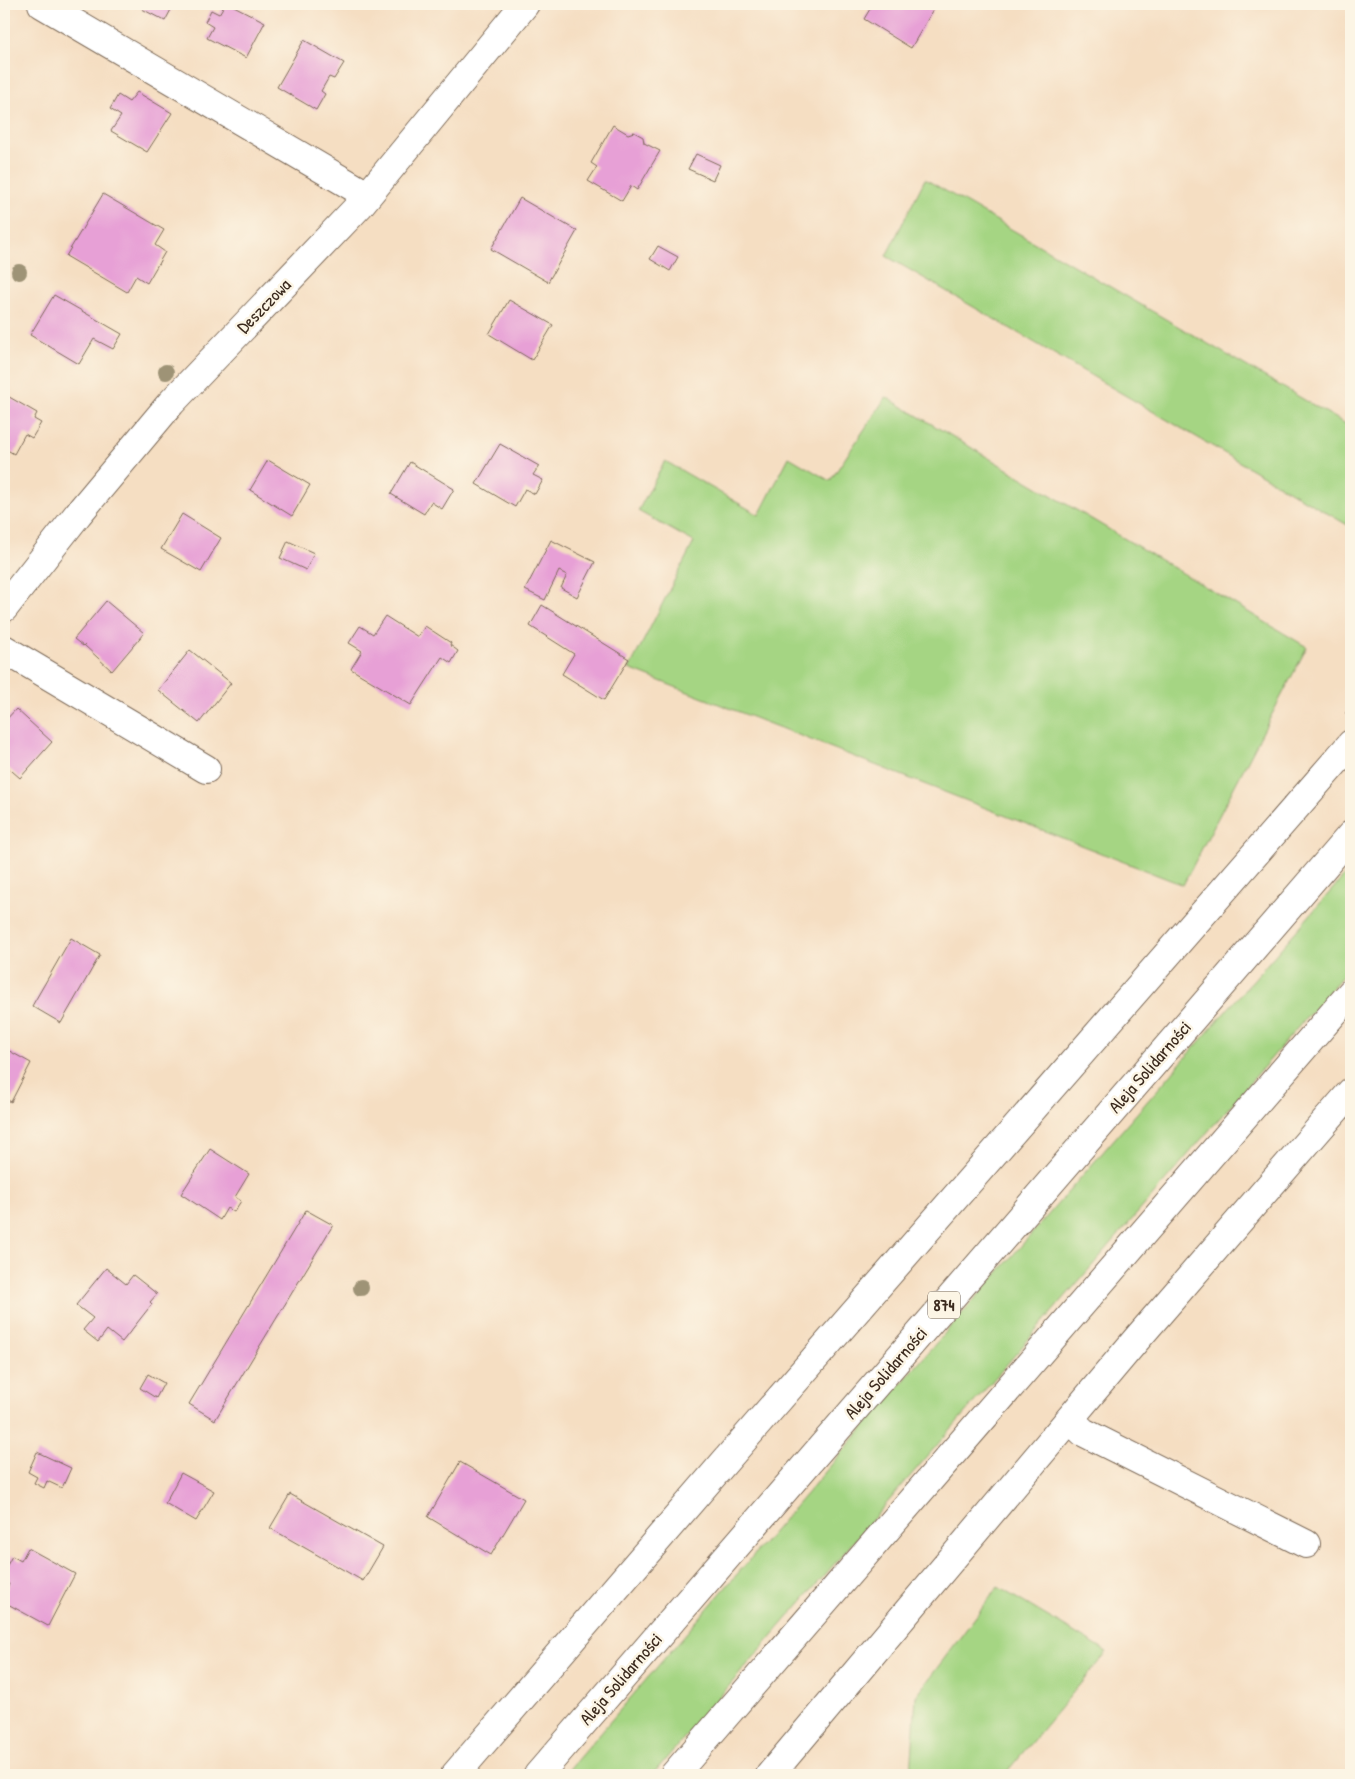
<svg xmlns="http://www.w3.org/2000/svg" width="1355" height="1779" viewBox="0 0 1355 1779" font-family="'Patrick Hand',sans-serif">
<rect width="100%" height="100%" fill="#fcf5e5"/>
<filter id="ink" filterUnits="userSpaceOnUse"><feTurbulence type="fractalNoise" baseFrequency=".02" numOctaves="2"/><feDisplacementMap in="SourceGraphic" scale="10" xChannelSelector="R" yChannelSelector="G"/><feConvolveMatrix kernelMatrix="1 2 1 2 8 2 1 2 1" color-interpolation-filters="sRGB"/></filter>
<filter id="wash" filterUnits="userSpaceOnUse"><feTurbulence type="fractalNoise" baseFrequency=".0096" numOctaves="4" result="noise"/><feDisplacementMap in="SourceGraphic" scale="20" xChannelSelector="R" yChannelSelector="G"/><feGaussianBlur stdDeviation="1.12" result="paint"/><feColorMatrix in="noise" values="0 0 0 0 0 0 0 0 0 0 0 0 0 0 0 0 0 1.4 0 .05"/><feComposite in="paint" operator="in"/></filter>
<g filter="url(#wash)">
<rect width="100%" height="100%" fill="#f5dec2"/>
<g fill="#a5d583" stroke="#708050">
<polygon points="925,179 1351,427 1351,527 886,256"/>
<polygon points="886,397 1307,647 1183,885 629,669 694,542 638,511 665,461 759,515 789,457 830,481"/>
<polygon points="1351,868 1351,966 652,1775 564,1775 938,1341"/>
<polygon points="998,1587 1107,1652 1004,1775 911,1775 916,1696"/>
</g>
<g id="blocks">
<g fill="#e7a0d6">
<polygon points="145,4 174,4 165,21 142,9"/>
<polygon points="225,4 230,4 265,22 246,58 207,38 213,27 205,22 211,10 219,14"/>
<polygon points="873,4 935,4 936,5 911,48 864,19"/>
<polygon points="304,40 344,63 334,79 329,77 321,91 325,94 316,110 277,87"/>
<polygon points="137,92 172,113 147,152 111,131 121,116 110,109 118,95 129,102"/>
<polygon points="613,125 628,134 634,132 643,137 644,143 660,151 637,190 631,186 622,201 588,181 597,167 591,163"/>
<polygon points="696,154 720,165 713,180 688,169"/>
<polygon points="103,194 164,230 155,245 165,252 147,283 136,276 127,292 66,256"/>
<polygon points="520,198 577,231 548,282 491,249"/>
<polygon points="658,246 678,257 670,271 650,259"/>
<polygon points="54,295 122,334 113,349 94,339 79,364 30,335"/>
<polygon points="509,300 553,325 532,360 489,334"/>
<polygon points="4,394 37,413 34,419 41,423 32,438 25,434 14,454 4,448"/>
<polygon points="500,444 539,466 533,475 543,480 535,494 525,489 515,507 476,484"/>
<polygon points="268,460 310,485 292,516 250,490"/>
<polygon points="410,462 454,489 442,509 431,502 424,514 391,494"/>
<polygon points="182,514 221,538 201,572 161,549"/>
<polygon points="551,540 595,562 577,597 561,588 567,575 559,571 545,600 525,590"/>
<polygon points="288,541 314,553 306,570 280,558"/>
<polygon points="106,601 144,633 112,671 84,645 83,646 74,639"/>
<polygon points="542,605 629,659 604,700 562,674 574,654 530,626"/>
<polygon points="385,616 418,637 425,626 451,643 450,645 458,651 451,663 442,657 411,705 351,669 362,651 349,643 360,626 373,634"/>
<polygon points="190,650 231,683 199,723 158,690"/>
<polygon points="16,709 52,742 20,778 4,764 4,722"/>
<polygon points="71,938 100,955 61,1023 32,1006"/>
<polygon points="4,1048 31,1063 11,1102 4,1098"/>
<polygon points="210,1149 249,1174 235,1197 241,1201 234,1212 227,1208 220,1220 181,1194"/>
<polygon points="306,1210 333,1225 215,1420 189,1404"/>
<polygon points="106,1268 126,1284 133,1275 157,1294 150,1302 152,1304 122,1342 107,1330 98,1342 83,1330 93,1318 76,1305"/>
<polygon points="148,1374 164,1383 156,1398 140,1388"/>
<polygon points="37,1452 71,1468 62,1488 47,1481 44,1488 34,1483 37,1477 28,1472"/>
<polygon points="460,1462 524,1499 491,1555 428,1517"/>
<polygon points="181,1473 214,1491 196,1521 165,1503"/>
<polygon points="290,1494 383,1547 363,1581 270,1528"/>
<polygon points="28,1548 75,1574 48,1626 4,1602 4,1594 9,1584 4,1581 4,1571 12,1556 21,1561"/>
</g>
</g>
</g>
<g filter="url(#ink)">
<use href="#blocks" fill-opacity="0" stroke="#7c6957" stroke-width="1"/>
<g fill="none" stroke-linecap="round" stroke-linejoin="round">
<g stroke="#7c6957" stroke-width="30">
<g id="minor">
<polyline points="42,4 367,195"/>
<polyline points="4,608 78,514 171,403 359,206 525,4"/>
<polyline points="4,649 206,769"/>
<polyline points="1070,1419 1083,1432 1306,1544"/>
<polyline points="455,1775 747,1436 1351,744"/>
<polyline points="770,1775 1136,1340 1351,1092"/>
</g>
</g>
<g stroke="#7c6957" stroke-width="30">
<g id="major">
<polyline points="538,1775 1351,835"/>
<polyline points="674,1775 1351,993"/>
</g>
</g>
<polyline stroke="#7c6957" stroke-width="3" stroke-dasharray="4 4" stroke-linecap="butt" points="1346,714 1351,708"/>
<use href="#minor" stroke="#fff" stroke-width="28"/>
<use href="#major" stroke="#fff" stroke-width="28"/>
</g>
<g fill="#9e9376">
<circle cx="19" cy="272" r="8"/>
<circle cx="166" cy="372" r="8"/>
<circle cx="361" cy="1288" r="8"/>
</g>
</g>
<g text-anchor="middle" stroke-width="5" stroke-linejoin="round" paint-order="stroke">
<rect fill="#fcf5e5" stroke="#75675a" stroke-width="1" x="928" y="1291.5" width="32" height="27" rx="4"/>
<g font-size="16" font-weight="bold" fill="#3b2a1e">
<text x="944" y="1311">874</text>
</g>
<g font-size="18" fill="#3b2a1e" stroke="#fcf5e5">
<text transform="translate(264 306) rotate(-46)" y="6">Deszczowa</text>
<text transform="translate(1150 1067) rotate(-49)" y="6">Aleja Solidarności</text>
<text transform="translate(886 1373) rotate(-49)" y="6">Aleja Solidarności</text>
<text transform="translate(621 1679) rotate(-49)" y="6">Aleja Solidarności</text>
</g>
</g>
<rect width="1355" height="1779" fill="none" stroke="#fcf5e5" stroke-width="20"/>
</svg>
